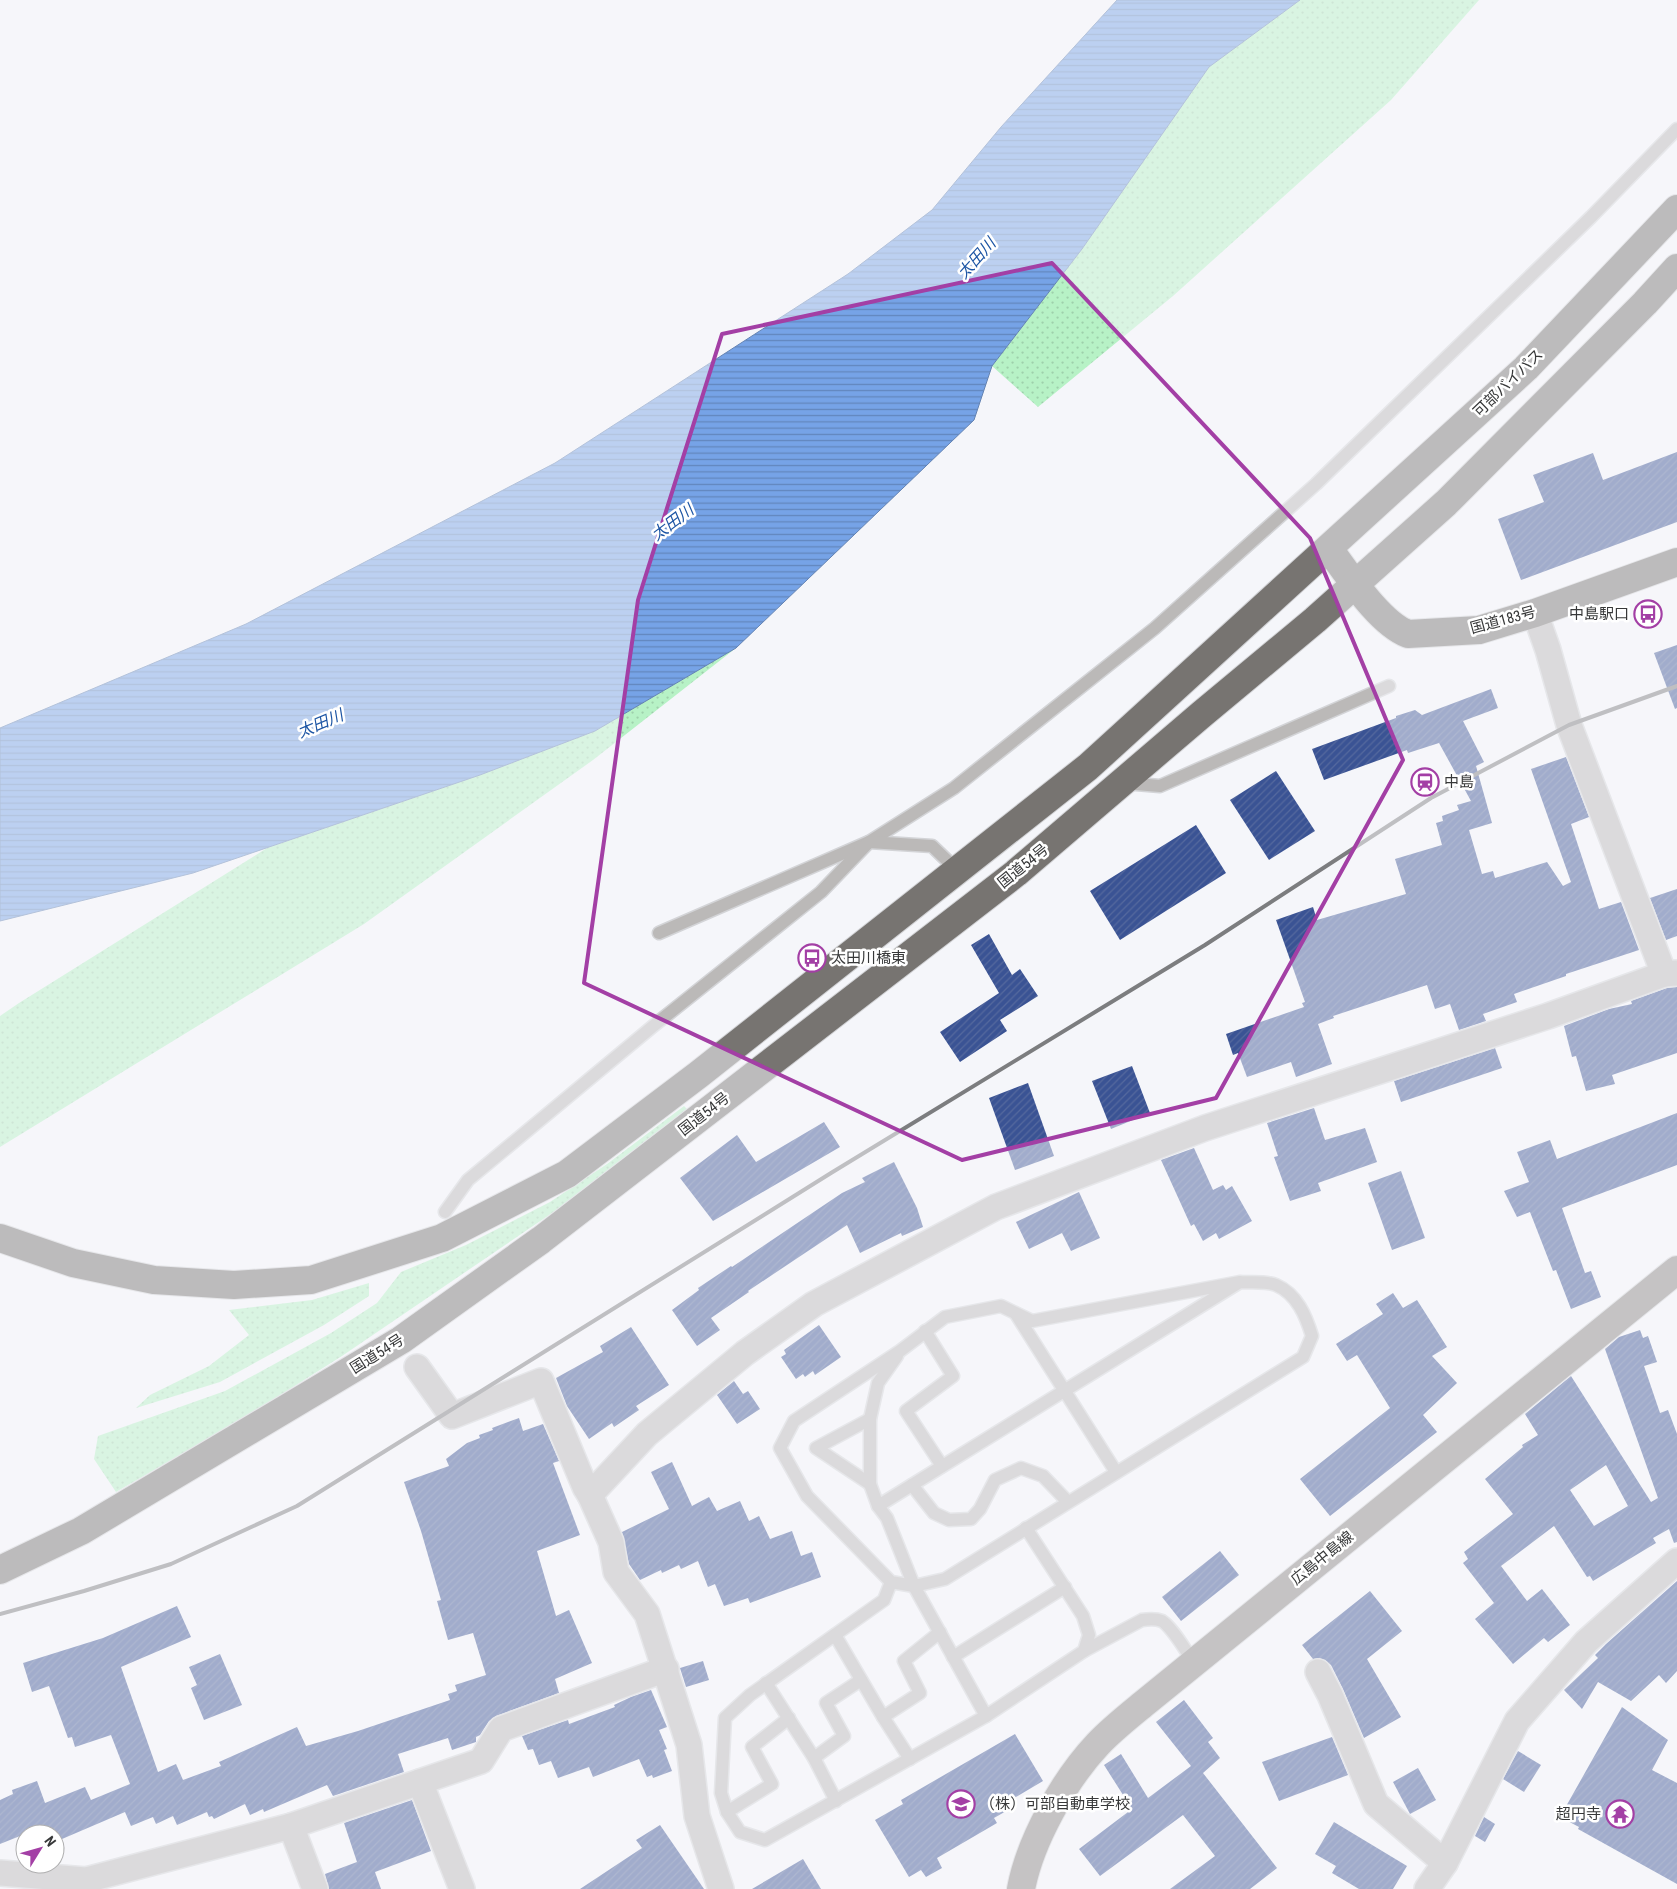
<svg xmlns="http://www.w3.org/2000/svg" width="1677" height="1889" viewBox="0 0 1677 1889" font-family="'Roboto Condensed','Noto Sans JP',sans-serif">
<defs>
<pattern id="grass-dots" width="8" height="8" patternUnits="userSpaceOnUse" patternTransform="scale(1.25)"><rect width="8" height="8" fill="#b7f2c6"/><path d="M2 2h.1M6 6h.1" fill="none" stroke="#9ed0ab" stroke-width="1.8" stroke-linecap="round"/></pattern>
<pattern id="water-rules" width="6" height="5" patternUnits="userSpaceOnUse" patternTransform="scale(1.25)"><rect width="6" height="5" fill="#76a3e7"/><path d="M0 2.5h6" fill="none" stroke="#6286bc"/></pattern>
<pattern id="building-hatch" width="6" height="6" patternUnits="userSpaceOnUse" patternTransform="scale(1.25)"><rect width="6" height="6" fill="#3a5394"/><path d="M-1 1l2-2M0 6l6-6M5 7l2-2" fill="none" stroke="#55699e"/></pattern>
</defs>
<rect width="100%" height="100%" fill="#f5f6fa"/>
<g fill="url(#grass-dots)">
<polygon points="1300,0 1479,0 1391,100 1173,296 1038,407 992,366 1082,249 1209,67"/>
<polygon points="736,648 593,760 364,924 0,1147 0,1016 19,1003 267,848 480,775 595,731"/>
<polygon points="684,1106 689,1111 558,1209 342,1356 244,1418 116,1492 94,1459 98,1436 225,1391 331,1333 377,1303 401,1272 466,1245 550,1202 607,1164"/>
<polygon points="369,1283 369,1296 324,1325 220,1382 136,1408 150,1395 209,1366 249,1335 229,1310 312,1300"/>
</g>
<polygon fill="url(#water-rules)" stroke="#6383b3" points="1117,0 1300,0 1209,67 1082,249 992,366 974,420 736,648 595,731 480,775 193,873 0,921 0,728 246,624 555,463 848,274 932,210 1001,127"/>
<g fill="url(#building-hatch)" fill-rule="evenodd">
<polygon points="1677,452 1677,522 1521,580 1498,519 1544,502 1533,475 1593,453 1603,480"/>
<polygon points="1677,645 1677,708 1675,709 1654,653"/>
<polygon points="1491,689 1498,708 1463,721 1484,762 1476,766 1492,823 1469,830 1482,874 1493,871 1495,878 1547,862 1563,886 1571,882 1531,769 1566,757 1589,817 1571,824 1599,909 1621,902 1639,950 1566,974 1566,976 1514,994 1517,1002 1483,1014 1486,1021 1459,1030 1450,1004 1435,1009 1427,985 1333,1016 1334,1018 1318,1024 1332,1064 1296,1077 1291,1062 1247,1077 1238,1053 1233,1055 1226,1034 1304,1007 1302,1003 1305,1002 1276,920 1313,907 1317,920 1406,894 1395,859 1442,845 1436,823 1443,821 1442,816 1459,810 1457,805 1471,801 1439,743 1408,753 1407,750 1324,780 1312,749 1396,718 1396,716 1415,710 1422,715"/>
<polygon points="1276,771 1315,831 1269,860 1230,800"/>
<polygon points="1196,825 1226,873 1120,940 1090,891"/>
<polygon points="1677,889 1677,936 1666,940 1650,898"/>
<polygon points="989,934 1012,975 1020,969 1038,996 1000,1020 1007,1031 960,1062 940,1032 999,993 971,945"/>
<polygon points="1677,987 1677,1053 1612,1075 1615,1084 1586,1091 1576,1056 1572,1057 1564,1026 1609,1009 1632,1004 1631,1001 1667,988"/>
<polygon points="1495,1048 1502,1068 1401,1102 1394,1081"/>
<polygon points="1132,1066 1150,1113 1111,1129 1092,1081"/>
<polygon points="1028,1083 1054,1156 1015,1170 989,1098"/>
<polygon points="1314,1108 1325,1140 1365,1128 1377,1162 1318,1183 1321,1191 1290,1201 1274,1157 1278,1156 1267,1123"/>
<polygon points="1677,1113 1677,1165 1562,1208 1585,1273 1591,1271 1601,1297 1571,1309 1556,1270 1553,1271 1530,1212 1517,1217 1504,1191 1529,1182 1517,1152 1550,1140 1557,1159"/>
<polygon points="824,1122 840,1147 713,1221 680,1178 737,1135 756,1162"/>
<polygon points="1194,1148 1213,1190 1223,1185 1226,1190 1232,1186 1252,1221 1219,1239 1216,1233 1203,1241 1194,1224 1191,1226 1161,1160"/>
<polygon points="894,1162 917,1208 923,1227 902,1236 901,1233 860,1253 847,1225 748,1291 749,1292 711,1318 720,1330 697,1346 672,1310 699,1290 698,1288 731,1266 732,1267 842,1193 865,1182 862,1178"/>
<polygon points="1401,1171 1425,1238 1392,1250 1368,1183"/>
<polygon points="1079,1192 1100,1238 1071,1251 1062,1233 1029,1249 1016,1222"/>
<polygon points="1393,1293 1403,1308 1417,1300 1447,1347 1432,1356 1457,1383 1423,1415 1437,1432 1330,1516 1300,1479 1390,1408 1357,1355 1347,1361 1336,1344 1383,1314 1376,1304"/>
<polygon points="819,1325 841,1357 815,1375 813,1371 805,1377 803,1374 796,1379 781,1357 786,1354 784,1350"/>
<polygon points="631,1327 669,1385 636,1406 639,1410 614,1427 612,1423 589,1439 567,1406 556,1378 603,1352 600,1346"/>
<path d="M1640 1330 1643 1338 1648 1336 1657 1362 1644 1366 1660 1413 1668 1410 1677 1434V1542L1674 1543 1669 1529 1653 1538 1656 1543 1593 1581 1590 1576 1587 1577 1554 1526 1501 1566 1527 1601 1542 1589 1570 1625 1548 1642 1544 1638 1513 1664 1475 1619 1494 1603 1463 1563 1468 1559 1464 1552 1513 1514 1485 1479 1523 1447 1522 1445 1538 1435 1525 1414 1571 1376 1651 1502 1658 1498 1605 1349 1619 1337ZM1606 1465 1628 1506 1594 1526 1570 1490Z"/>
<polygon points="734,1381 743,1394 748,1391 760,1409 737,1424 717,1395"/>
<polygon points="519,1418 523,1431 543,1424 559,1461 553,1463 580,1535 537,1551 556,1616 569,1610 592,1663 555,1679 559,1693 496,1716 489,1721 480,1735 476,1737 476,1742 452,1750 448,1738 398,1754 404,1772 333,1796 327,1785 264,1812 263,1809 250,1815 245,1804 214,1819 212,1816 209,1817 207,1812 177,1825 173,1816 156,1824 153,1817 131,1826 125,1812 55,1842 55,1834 25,1834 0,1844 0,1800 13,1794 12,1790 37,1781 45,1803 85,1787 91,1800 130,1784 111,1735 75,1747 72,1737 68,1738 49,1686 32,1692 23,1663 103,1638 177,1606 191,1637 121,1667 158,1772 176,1764 183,1780 221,1766 219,1762 297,1727 306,1746 358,1731 450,1700 448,1694 457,1691 455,1685 486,1675 473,1633 448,1640 437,1601 441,1600 421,1531 404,1482 449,1466 446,1459 467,1443 480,1438 479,1435 493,1430 492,1428"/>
<polygon points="672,1462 692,1506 709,1497 717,1511 740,1501 749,1521 759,1516 770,1539 792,1531 801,1556 812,1552 821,1577 750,1603 748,1598 724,1606 715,1584 708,1587 698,1561 681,1569 679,1565 662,1573 661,1570 640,1580 629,1564 622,1532 669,1509 651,1472"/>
<polygon points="1220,1551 1239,1575 1181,1621 1162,1597"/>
<polygon points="1677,1581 1677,1671 1666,1683 1659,1675 1631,1701 1598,1682 1582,1709 1564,1690 1598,1658 1595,1655 1606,1644"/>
<polygon points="1370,1591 1402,1631 1367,1659 1401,1717 1364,1738 1343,1689 1331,1665 1325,1660 1319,1658 1313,1659 1302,1645"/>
<polygon points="220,1654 242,1705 204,1720 191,1688 197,1685 189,1667"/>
<polygon points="703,1661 709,1680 686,1687 680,1668"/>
<polygon points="651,1690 667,1727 659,1730 667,1749 664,1750 672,1771 653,1778 652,1775 647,1777 639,1759 593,1777 589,1767 558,1778 551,1761 539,1765 533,1749 528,1750 522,1736 568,1720 569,1724 615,1707 614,1705 631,1697"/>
<polygon points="1184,1700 1213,1738 1208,1742 1220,1758 1203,1773 1277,1868 1250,1889 1170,1889 1215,1856 1183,1815 1100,1876 1079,1849 1132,1809 1104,1765 1121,1754 1148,1798 1191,1766 1156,1722"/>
<polygon points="1622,1707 1668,1740 1652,1770 1677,1783 1677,1884 1578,1829 1579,1827 1560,1817"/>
<polygon points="1015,1734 1043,1781 1004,1804 1008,1810 994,1818 997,1823 937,1858 942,1868 926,1877 921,1870 909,1877 875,1820 903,1804 901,1800"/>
<polygon points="1332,1737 1348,1775 1279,1801 1262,1762"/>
<polygon points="1518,1751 1541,1765 1524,1792 1503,1779"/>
<polygon points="1418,1768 1436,1800 1410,1814 1393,1782"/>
<polygon points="412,1800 431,1851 375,1872 381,1889 329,1889 325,1874 357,1862 344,1823"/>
<polygon points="1484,1817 1495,1824 1485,1842 1475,1836"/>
<polygon points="1334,1822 1407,1866 1393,1889 1359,1889 1332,1873 1336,1866 1315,1854"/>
<polygon points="660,1825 704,1889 580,1889 642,1848 636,1840"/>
<polygon points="803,1859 821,1889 752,1889"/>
</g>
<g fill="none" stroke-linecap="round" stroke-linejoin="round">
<g stroke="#d3d4d7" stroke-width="15">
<g id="lane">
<polyline points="1124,783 1160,786 1389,686"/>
<polyline points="659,933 869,842 954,788 1155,628 1316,484 1591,217 1677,129"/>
<polyline points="445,1212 468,1180 652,1027 821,892 869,842 932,846 957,870"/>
<polyline points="1016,1314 1116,1472"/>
<polyline points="925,1331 953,1376 906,1411 942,1466"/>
<polyline points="897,1356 878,1383 870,1419 870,1484 878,1506 887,1518 914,1586 986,1716"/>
<polyline points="870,1419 816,1448 870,1484"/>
<polyline points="912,1485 934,1513 949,1520 971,1519 980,1509 995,1480 1021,1468 1043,1476 1068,1502"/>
<path d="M878 1506 1240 1282C1251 1283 1267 1281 1276 1285 1297 1294 1306 1316 1312 1336L1303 1357 945 1579 914 1586 891 1582 807 1496 780 1448 794 1421 900 1351 945 1317 1001 1306 1032 1321 1240 1282"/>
<polyline points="891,1582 884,1600 750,1695 725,1718 721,1793 727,1812 740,1832 765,1840 986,1716 1084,1651 1089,1635 1083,1616 1026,1528"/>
<polyline points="835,1635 883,1717 910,1759"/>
<path d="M1084 1651 1142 1620C1148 1619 1155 1618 1162 1621 1173 1628 1186 1652 1194 1662"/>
<polyline points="953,1657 1065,1587"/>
<polyline points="766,1683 814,1758 836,1801"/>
<polyline points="883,1717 920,1693 904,1661 940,1632"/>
<polyline points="814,1758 844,1736 826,1703 861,1680"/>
<polyline points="727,1812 772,1784 752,1747 789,1718"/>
</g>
</g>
<g stroke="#d3d4d7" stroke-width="28">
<g id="street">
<polyline points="1535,613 1548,650 1569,725 1664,974"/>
<polyline points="417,1367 452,1416 541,1381 585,1487 590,1495"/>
<polyline points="1318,1672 1330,1695 1376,1804 1445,1863"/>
<polyline points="420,1782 462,1889"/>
<polyline points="291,1826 315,1889"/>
<polyline points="0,1873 86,1880 291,1826 481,1761 501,1729 666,1669"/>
<polyline points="721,1889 697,1816 689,1745 647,1614 616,1572 611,1542 590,1495 647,1434 745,1353 814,1304 996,1207 1205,1128 1548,1016 1664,974 1677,973"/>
<polyline points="1427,1889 1445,1863 1517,1721 1586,1642 1677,1561"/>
</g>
</g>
<g stroke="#d3d4d7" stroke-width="30">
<path id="primary" d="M1021 1889C1030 1841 1064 1780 1098 1744 1112 1729 1130 1715 1147 1701L1677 1270"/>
</g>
<g stroke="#d3d4d7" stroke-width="30">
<g id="highway">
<path d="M1329 549C1348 574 1379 623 1408 634L1479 630 1535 613 1677 562"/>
<polyline points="0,1238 73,1263 154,1280 234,1285 311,1280 442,1238 567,1174 698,1075 1088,767 1526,368 1677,209"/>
<polyline points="0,1570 81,1531 401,1340 541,1240 1016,873 1202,714 1315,620 1446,503 1645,303 1677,268"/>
</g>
</g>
<use href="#lane" stroke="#bbb9b8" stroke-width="12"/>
<use href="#street" stroke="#bbb9b8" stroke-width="25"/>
<use href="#primary" stroke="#898684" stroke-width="28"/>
<use href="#highway" stroke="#777471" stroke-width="28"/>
<polyline stroke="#7c7d7f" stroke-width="4" points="0,1614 84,1591 171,1564 297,1506 831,1173 1205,945 1431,798 1569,725 1677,686"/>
</g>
<path d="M0 0H1677V1889H0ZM1052 263 1310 538 1403 760 1216 1098 962 1160 584 983 638 600 722 334Z" fill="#f5f6fa" fill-opacity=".55" fill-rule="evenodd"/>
<path fill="none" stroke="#a33fa5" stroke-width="4" stroke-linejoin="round" d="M1052 263 1310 538 1403 760 1216 1098 962 1160 584 983 638 600 722 334Z"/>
<defs>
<g id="bus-ring" transform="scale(1.4375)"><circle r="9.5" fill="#fff" stroke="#a33fa5" stroke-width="1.5"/><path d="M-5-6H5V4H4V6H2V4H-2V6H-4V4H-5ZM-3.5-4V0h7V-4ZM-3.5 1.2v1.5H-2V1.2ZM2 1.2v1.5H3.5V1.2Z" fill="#a33fa5"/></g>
<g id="station-ring" transform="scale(1.4375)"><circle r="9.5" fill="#fff" stroke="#a33fa5" stroke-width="1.5"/><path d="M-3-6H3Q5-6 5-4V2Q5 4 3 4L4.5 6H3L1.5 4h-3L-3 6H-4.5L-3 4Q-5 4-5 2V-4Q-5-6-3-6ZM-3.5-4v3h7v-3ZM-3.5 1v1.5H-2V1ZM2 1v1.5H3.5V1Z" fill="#a33fa5"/></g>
<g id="school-ring" transform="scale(1.4375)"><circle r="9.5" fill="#fff" stroke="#a33fa5" stroke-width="1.5"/><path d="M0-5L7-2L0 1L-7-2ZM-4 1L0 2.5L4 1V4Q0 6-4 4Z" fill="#a33fa5"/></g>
<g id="temple-ring" transform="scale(1.4375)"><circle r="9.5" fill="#fff" stroke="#a33fa5" stroke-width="1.5"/><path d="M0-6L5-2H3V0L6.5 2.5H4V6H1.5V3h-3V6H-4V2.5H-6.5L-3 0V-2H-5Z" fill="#a33fa5"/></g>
</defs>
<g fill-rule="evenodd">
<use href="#bus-ring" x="1648" y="614"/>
<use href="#station-ring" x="1425" y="782"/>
<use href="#bus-ring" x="812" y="958"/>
<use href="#school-ring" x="961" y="1804"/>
<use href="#temple-ring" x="1620" y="1814"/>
</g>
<g text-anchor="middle" stroke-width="5" stroke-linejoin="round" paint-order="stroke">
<g font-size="15" fill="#373839" stroke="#fff">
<text transform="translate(1508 383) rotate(-44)" y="5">可部バイパス</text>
<text transform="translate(1503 620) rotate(-15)" y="5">国道183号</text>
<text transform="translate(1023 866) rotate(-39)" y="5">国道54号</text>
<text transform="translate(704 1114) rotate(-38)" y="5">国道54号</text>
<text transform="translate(377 1354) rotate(-32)" y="5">国道54号</text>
<text transform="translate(1322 1558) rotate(-39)" y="5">広島中島線</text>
</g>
<g font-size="15" fill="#373839" stroke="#fff" text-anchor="start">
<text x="1629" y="619" text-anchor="end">中島駅口</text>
<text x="1444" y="787">中島</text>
<text x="831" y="963">太田川橋東</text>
<text x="980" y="1809">（株）可部自動車学校</text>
<text x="1601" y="1819" text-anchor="end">超円寺</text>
</g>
<g font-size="16" font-style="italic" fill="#1d55a4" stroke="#fff">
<text transform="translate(976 258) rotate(-48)" y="6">太田川</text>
<text transform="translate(672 522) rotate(-37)" y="6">太田川</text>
<text transform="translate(320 723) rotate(-23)" y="6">太田川</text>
</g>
</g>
<g transform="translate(40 1849) rotate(53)"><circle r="24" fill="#ffffff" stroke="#afafb0"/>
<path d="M0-4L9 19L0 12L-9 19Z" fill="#a33fa5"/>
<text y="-8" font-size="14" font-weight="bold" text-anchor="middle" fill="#373839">N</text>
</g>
</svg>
